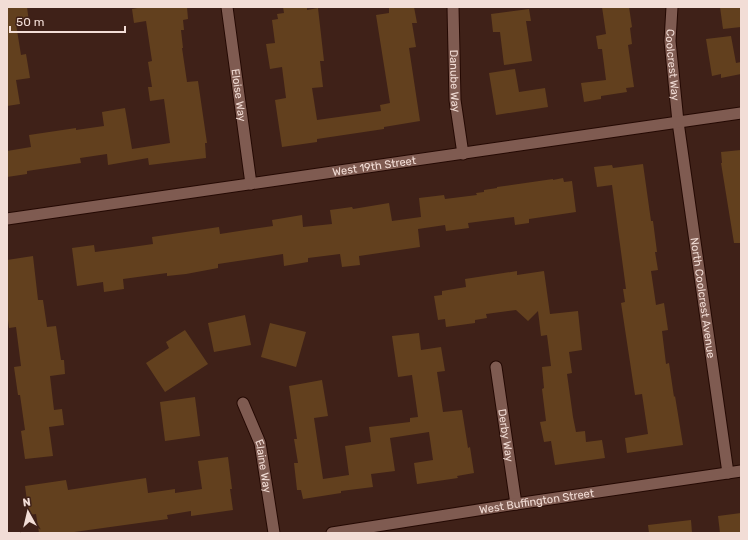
<svg xmlns="http://www.w3.org/2000/svg" width="748" height="540" viewBox="0 0 748 540" font-family="Rubik,sans-serif">
<rect width="100%" height="100%" fill="#3f2118"/>
<g fill="#62401e">
<polygon points="7,7 27,7 29,22 16,24 21,55 26,54 30,78 16,80 20,104 7,106"/>
<polygon points="143,7 187,7 188,19 183,20 184,30 181,30 183,48 182,48 187,82 198,81 207,143 205,143 206,158 149,165 148,158 108,165 107,154 80,158 81,163 27,171 27,174 7,177 7,151 31,147 29,135 76,128 76,130 104,126 102,112 125,108 132,149 170,143 164,99 150,101 148,87 152,87 148,62 152,61 146,21 134,23 132,9"/>
<polygon points="283,7 307,7 307,10 318,8 324,61 320,61 323,87 312,88 317,120 381,111 380,105 390,103 376,15 389,13 389,7 414,7 417,23 412,23 416,47 409,48 420,121 384,127 384,129 317,139 317,142 282,147 275,100 286,98 282,67 270,69 266,44 275,43 272,20 278,19 277,14 284,13"/>
<polygon points="602,7 629,7 632,27 630,28 632,44 628,45 634,87 626,88 627,92 601,96 601,99 584,102 581,83 606,80 602,49 598,49 596,36 606,34"/>
<polygon points="720,7 741,7 741,27 723,29"/>
<polygon points="529,9 531,21 526,21 532,61 504,65 500,32 493,32 491,14"/>
<polygon points="731,36 736,63 741,62 741,74 721,78 721,74 712,76 706,39"/>
<polygon points="515,69 519,92 545,88 548,107 496,115 489,73"/>
<polygon points="741,150 741,243 734,243 721,163 722,163 721,152"/>
<polygon points="643,164 651,221 653,221 657,252 655,252 658,270 651,271 656,305 664,303 668,330 662,331 666,364 669,363 674,397 675,396 683,445 627,453 625,438 648,434 642,394 635,395 621,303 625,302 623,289 626,289 612,185 597,187 594,167 612,165 613,168"/>
<polygon points="563,178 564,182 572,181 576,212 529,219 529,223 515,225 514,217 468,223 469,228 446,231 445,225 418,229 420,247 359,256 360,265 342,267 340,254 308,258 308,262 284,266 283,254 218,264 218,268 186,274 167,276 167,273 123,279 124,289 104,292 103,282 77,286 72,248 94,245 95,252 132,247 153,244 152,237 219,227 220,234 252,229 273,226 272,220 302,215 303,227 332,224 330,210 352,207 353,209 389,203 392,221 421,217 419,198 444,195 445,199 477,195 476,193 484,192 484,190 497,188 497,187 553,179 553,180"/>
<polygon points="33,256 38,300 43,300 47,327 56,326 61,360 64,360 65,374 50,376 54,410 62,409 64,425 49,427 53,456 25,459 21,431 25,430 20,395 18,395 14,367 21,366 16,327 9,328 7,313 7,260"/>
<polygon points="517,271 517,275 544,271 550,314 578,311 582,350 569,352 572,373 567,374 573,417 576,432 585,431 586,442 602,440 605,458 555,465 551,441 544,442 540,422 546,421 542,389 544,388 542,367 551,366 547,335 541,336 538,311 528,321 516,310 486,314 487,318 475,320 475,323 446,327 445,319 438,320 434,296 442,295 442,291 466,287 465,279"/>
<polygon points="245,315 251,345 214,352 208,323"/>
<polygon points="270,323 306,332 296,367 261,357"/>
<polygon points="185,330 208,364 165,392 146,363 169,348 166,342"/>
<polygon points="419,333 421,350 441,347 445,371 437,372 443,412 462,410 468,448 470,447 474,473 457,476 458,478 417,484 414,463 433,460 429,432 390,438 395,471 371,474 373,487 341,491 341,493 303,499 301,490 297,490 294,463 298,463 294,439 297,439 289,386 322,380 328,416 314,418 323,479 349,475 345,446 371,442 369,427 410,422 410,418 418,417 412,375 398,377 392,336"/>
<polygon points="195,397 200,436 165,441 160,402"/>
<polygon points="228,457 232,489 230,489 233,510 191,516 191,511 167,515 168,519 67,533 39,533 36,514 29,515 25,486 66,480 68,490 146,478 148,493 175,489 175,493 202,489 198,461"/>
<polygon points="741,513 741,533 720,533 718,516"/>
<polygon points="691,520 692,533 649,533 648,525"/>
</g>
<g fill="none" stroke-linecap="round" stroke-linejoin="round">
<g stroke="#240903" stroke-width="13">
<g id="minor">
<path id="s1" d="M227 7 251 184"/>
<path id="s2" d="M453 7 455 100 463 154"/>
<path id="s3" d="M672 7 670 41 678 122 728 473"/>
<path id="s4" d="M496 367 516 504"/>
<path id="s5" d="M243 403 260 443 274 533"/>
<path id="s6" d="M332 533 516 504 741 471"/>
</g>
</g>
<g stroke="#240903" stroke-width="13">
<g id="secondary">
<path id="s7" d="M7 219 741 113"/>
</g>
</g>
<use href="#minor" stroke="#7f5b51" stroke-width="11"/>
<use href="#secondary" stroke="#7f5b51" stroke-width="11"/>
</g>
<g text-anchor="middle" stroke-width="3.5" stroke-linejoin="round" paint-order="stroke">
<g font-size="11" fill="#f2ddd6" stroke="#3f2118">
<text dy="4" stroke="none"><textPath href="#s3" startOffset="58">Coolcrest Way</textPath></text>
<text dy="4" stroke="none"><textPath href="#s2" startOffset="74">Danube Way</textPath></text>
<text dy="4" stroke="none"><textPath href="#s1" startOffset="89">Eloise Way</textPath></text>
<text dy="4" stroke="none"><textPath href="#s7" startOffset="371">West 19th Street</textPath></text>
<text dy="4" stroke="none"><textPath href="#s3" startOffset="293">North Coolcrest Avenue</textPath></text>
<text dy="4" stroke="none"><textPath href="#s4" startOffset="69">Derby Way</textPath></text>
<text dy="4" stroke="none"><textPath href="#s5" startOffset="67">Elaine Way</textPath></text>
<text dy="4" stroke="none"><textPath href="#s6" startOffset="207">West Buffington Street</textPath></text>
</g>
</g>
<rect width="748" height="540" fill="none" stroke="#f2ddd6" stroke-width="16"/>
<g transform="translate(28 512) rotate(352)" stroke="#3f2118" stroke-width="3" paint-order="stroke">
<path d="M0-3L7 15L0 10L-7 15Z" fill="#f2ddd6"/>
<text y="-6" font-size="11" font-weight="bold" text-anchor="middle" fill="#f2ddd6">N</text>
</g>
<path d="M10 26v6h115v-6" fill="none" stroke="#f2ddd6" stroke-width="2"/>
<text x="16" y="26" font-size="12" fill="#f2ddd6" stroke="#3f2118" stroke-width="3" paint-order="stroke">50 m</text>
</svg>
